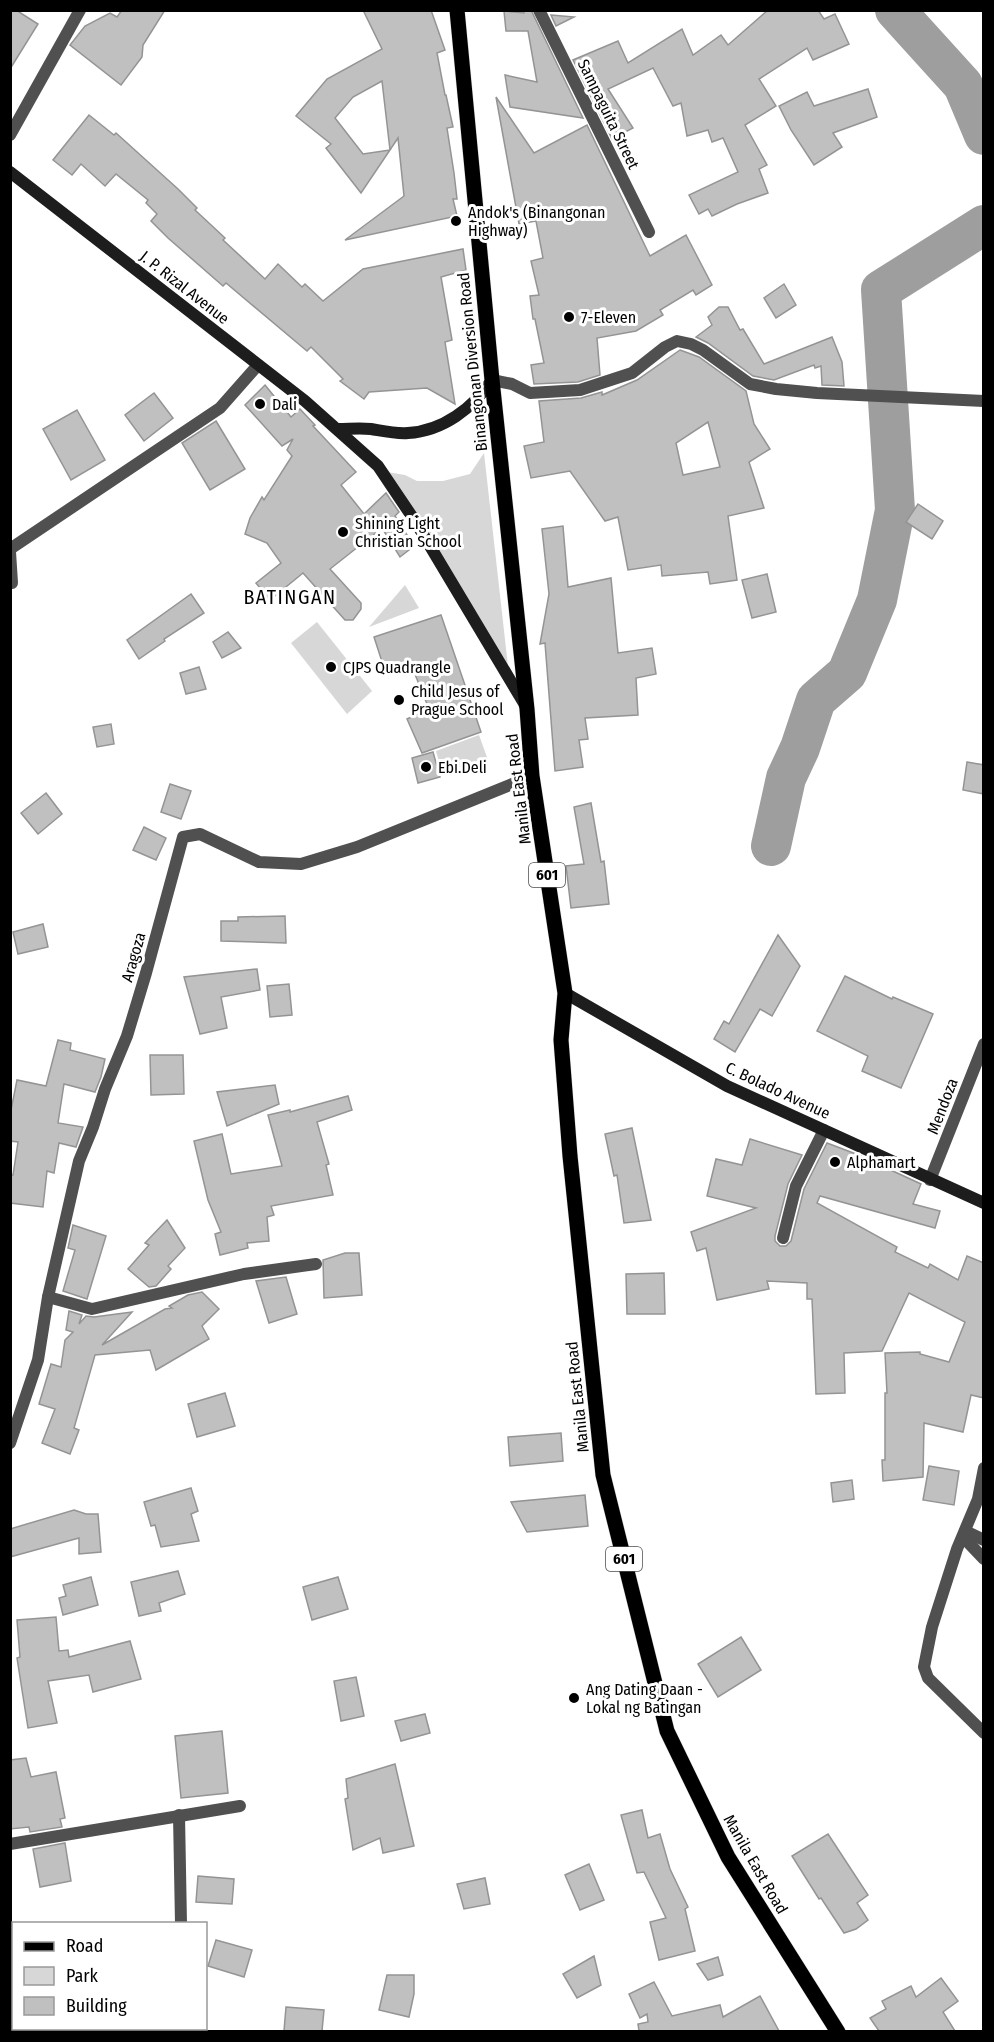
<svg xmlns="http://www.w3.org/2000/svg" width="994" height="2042" viewBox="0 0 994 2042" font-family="'Fira Sans Condensed',sans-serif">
<rect width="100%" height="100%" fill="#fff"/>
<g fill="#d7d7d7">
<polygon points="484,453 509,675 381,471 405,475 417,481 443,481 470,474"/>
<polygon points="405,585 419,608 369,627"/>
<polygon points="317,622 372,691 347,714 291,643"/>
<polygon points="479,735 488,760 443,776 436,751"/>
</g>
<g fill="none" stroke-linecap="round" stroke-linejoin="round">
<g stroke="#9e9e9e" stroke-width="40">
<polyline points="895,10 963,85 984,135"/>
<polyline points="771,846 786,778 800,748 816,700 847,673 877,600 895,510 881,290 984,225"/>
</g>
</g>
<g fill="#c0c0c0" stroke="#949494" stroke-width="1.5" fill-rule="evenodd">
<polygon points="10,10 16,10 38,24 10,69"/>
<polygon points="122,10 165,10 143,45 142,57 121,85 70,45 85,26 110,13 117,17"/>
<polygon points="363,10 431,10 445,50 437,53 445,95 446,95 453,127 447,128 454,173 457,199 453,199 457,216 345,240 404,196 398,138 390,150 382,81 353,97 335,118 363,154 390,150 361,193 326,148 331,144 296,116 327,79 382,49"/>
<polygon points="523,10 531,10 583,118 510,107 505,75 537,82 528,31 506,31 504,11 524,13"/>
<polygon points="768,10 818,10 824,19 835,14 849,44 813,60 807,48 759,79 776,106 745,125 767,165 759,169 768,193 737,204 712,216 708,209 699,214 689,195 738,172 723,138 712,142 708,130 687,136 681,103 673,106 653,68 608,89 633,128 612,139 573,60 618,41 628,63 682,29 693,55 721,35 728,45"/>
<polygon points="551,15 574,17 556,26"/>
<polygon points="868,89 877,117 833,133 842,147 814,165 791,130 779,106 807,92 814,106"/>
<polygon points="496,97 534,153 587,125 650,256 686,235 712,285 696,295 693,290 660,310 663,315 636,331 597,338 600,375 578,382 534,384 531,365 544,363 535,319 533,319 530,296 539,295 531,261 543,258 536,221 519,224"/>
<polygon points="89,115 114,135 116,133 178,189 197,208 195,210 225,238 223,240 265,279 278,264 302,287 305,284 323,301 363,269 463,249 466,270 441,277 452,340 445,342 455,404 427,388 369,392 364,399 340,381 343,379 311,347 307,351 226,283 223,286 168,238 151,221 157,214 146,203 148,200 116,174 105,186 81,164 72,175 53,160"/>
<polygon points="784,284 796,305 776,318 764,298"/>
<polygon points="719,307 728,307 740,330 743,329 764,364 832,337 842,362 844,386 822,385 821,366 815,368 814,365 774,380 753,376 708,343 696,337 712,325 708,317"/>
<path d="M680 350 699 357 746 391 754 424 770 449 749 462 764 508 728 516 737 580 710 584 708 572 662 576 661 565 628 570 618 517 605 521 570 471 531 478 524 446 544 442 539 401 581 398 602 392V395L637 380ZM708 422 720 467 683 475 676 443Z"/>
<polygon points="265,385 291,417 300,409 315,425 313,426 356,472 341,485 364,514 386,493 399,512 395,516 414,546 400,557 382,528 330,569 361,603 361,609 353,620 345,620 303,573 270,600 256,583 281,563 267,543 245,534 250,518 262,497 264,500 292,456 287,450 293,439 282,446 245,405"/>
<polygon points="154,393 173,418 144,441 125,415"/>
<polygon points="77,410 105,460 71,480 43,429"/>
<polygon points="216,421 245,469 210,490 182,443"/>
<polygon points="918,504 943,521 932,539 906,522"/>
<polygon points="563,526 568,587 611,578 618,653 652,648 656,674 636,678 638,715 585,718 588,739 579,740 583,767 555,771 545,643 540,644 549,594 542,529"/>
<polygon points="767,574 776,612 752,618 742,580"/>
<polygon points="191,594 204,613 164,639 165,641 139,659 127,640"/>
<polygon points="441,615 481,732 422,753 407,719 429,709 410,662 385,671 374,637"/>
<polygon points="228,632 241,648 222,658 213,642"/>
<polygon points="199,667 206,689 186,694 180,673"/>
<polygon points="111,724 114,744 97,747 93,727"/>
<polygon points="433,752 440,777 418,783 412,758"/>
<polygon points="967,762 984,765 984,794 963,790"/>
<polygon points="170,784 191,791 181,819 161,812"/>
<polygon points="46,793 62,814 38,834 21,813"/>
<polygon points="591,803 601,862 604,861 609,904 571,908 566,866 584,864 574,807"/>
<polygon points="144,827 166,838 156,860 133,850"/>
<polygon points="285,916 286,943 221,941 221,921 238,921 238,917"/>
<polygon points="43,924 48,947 18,954 13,932"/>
<polygon points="778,935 800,966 772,1016 760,1009 735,1052 714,1039 724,1021 729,1024"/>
<polygon points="257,969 260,990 221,997 227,1028 200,1034 184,977"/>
<polygon points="845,976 892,999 893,997 933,1014 901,1088 862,1071 868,1056 817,1031"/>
<polygon points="289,984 292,1015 270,1017 267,986"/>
<polygon points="58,1040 71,1043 70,1050 105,1059 101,1077 95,1092 64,1084 58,1123 83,1127 76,1147 59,1143 54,1173 47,1171 43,1207 10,1203 10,1175 13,1175 18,1142 10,1141 10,1115 17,1080 46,1086"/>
<polygon points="150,1055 183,1055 184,1094 151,1095"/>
<polygon points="275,1085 279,1104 227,1126 217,1092"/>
<polygon points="348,1096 352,1110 317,1122 329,1164 326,1165 333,1195 271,1206 274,1215 267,1217 269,1241 247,1243 248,1248 220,1255 215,1234 221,1232 208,1200 194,1141 222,1134 231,1174 282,1166 268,1115 290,1110 290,1112"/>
<polygon points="632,1128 651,1220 624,1223 617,1175 614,1176 605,1134"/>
<polygon points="750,1139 802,1155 788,1184 775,1236 775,1241 780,1246 786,1246 791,1241 804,1189 827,1143 856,1154 921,1184 913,1204 940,1211 935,1228 820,1196 817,1203 897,1247 895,1252 928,1268 930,1264 958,1280 967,1256 984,1263 984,1398 971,1395 963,1432 924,1423 923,1477 883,1481 882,1460 885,1460 885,1393 887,1393 885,1353 920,1352 920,1354 949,1362 965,1322 909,1293 882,1351 844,1353 845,1393 816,1394 812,1299 807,1299 807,1283 767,1281 769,1289 717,1300 706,1248 697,1251 691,1232 756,1208 707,1196 716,1159 742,1165"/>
<polygon points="167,1220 185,1248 168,1266 171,1269 156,1286 149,1287 128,1269 149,1245 145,1243"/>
<polygon points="73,1225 106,1236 87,1299 63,1291 75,1250 68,1248"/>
<polygon points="345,1253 359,1253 362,1295 324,1298 323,1260"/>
<polygon points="664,1273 665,1314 627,1314 626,1274"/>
<polygon points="286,1277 297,1314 269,1323 256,1281"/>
<polygon points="202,1292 219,1309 202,1326 209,1339 156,1370 150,1350 95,1355 74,1428 79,1430 70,1454 42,1443 55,1409 39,1404 51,1364 61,1367 65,1340 73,1332 66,1330 69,1311 82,1315 79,1324 86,1316 94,1317 132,1312 102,1345 165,1309 172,1308 169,1306 188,1295"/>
<polygon points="225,1393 235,1426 197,1437 188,1404"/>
<polygon points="561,1433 563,1461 510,1466 508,1437"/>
<polygon points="929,1466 959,1471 954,1505 923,1500"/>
<polygon points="852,1480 854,1499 833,1502 831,1483"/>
<polygon points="191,1488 198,1511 191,1514 199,1541 161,1547 155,1525 151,1526 144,1502"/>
<polygon points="585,1495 588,1526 527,1532 511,1502"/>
<polygon points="74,1510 86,1514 98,1514 101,1552 79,1554 79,1538 10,1557 10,1529"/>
<polygon points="178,1571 185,1594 159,1603 161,1611 139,1616 131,1582"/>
<polygon points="91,1577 98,1605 63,1615 59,1598 66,1596 63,1585"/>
<polygon points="338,1577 348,1609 312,1620 303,1587"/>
<polygon points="56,1617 59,1651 68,1650 69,1657 130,1641 141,1679 93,1692 89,1675 48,1681 57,1723 28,1728 17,1658 20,1657 17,1620"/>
<polygon points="741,1637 761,1670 718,1697 698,1664"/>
<polygon points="356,1677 364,1716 341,1721 334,1681"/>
<polygon points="425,1714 430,1733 401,1741 395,1721"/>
<polygon points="222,1731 228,1793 181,1798 175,1736"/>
<polygon points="26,1758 31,1777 56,1772 65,1818 60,1819 62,1827 30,1832 29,1827 10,1829 10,1760"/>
<polygon points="395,1764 414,1846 383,1853 380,1838 353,1850 345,1799 348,1798 346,1779"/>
<polygon points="642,1810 648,1838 660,1834 670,1869 688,1907 685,1909 695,1951 659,1960 650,1922 666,1918 644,1872 637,1873 621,1815"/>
<polygon points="828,1834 868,1895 857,1903 868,1920 856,1929 844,1933 821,1898 819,1899 792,1856"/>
<polygon points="65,1843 71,1881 40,1887 33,1849"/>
<polygon points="589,1864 604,1900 580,1910 565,1875"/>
<polygon points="198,1876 234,1879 232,1904 196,1902"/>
<polygon points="485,1878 490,1904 464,1909 457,1884"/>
<polygon points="216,1940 252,1950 244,1977 208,1966"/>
<polygon points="594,1956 601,1985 577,1998 563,1974"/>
<polygon points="718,1957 723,1975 708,1980 697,1964"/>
<polygon points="387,1975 414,1975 414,1994 409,2017 379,2010"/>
<polygon points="941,1978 958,2001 943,2012 955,2031 879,2031 870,2018 886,2009 882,2001 911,1986 916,1997"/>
<polygon points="654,1982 672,2016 720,2005 723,2017 760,1996 779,2031 639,2031 638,2024 648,2022 647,2014 640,2018 629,1994"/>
<polygon points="286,2007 324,2010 322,2031 284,2031"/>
</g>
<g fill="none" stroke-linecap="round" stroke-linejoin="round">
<g stroke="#dbdbdb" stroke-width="16">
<polyline id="primary" points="457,10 492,380 527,709 532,776 565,993 561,1040 570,1156 603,1475 667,1731 728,1857 838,2032"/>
</g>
<g stroke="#505050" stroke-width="12">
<polyline points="539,10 649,232"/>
<polyline points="10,135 80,10"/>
<polyline points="492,380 512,384 530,393 580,390 632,373 665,347 677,341 691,344 703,350 750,384 776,389 817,393 984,401"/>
<polyline points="10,549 220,408 258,365"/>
<polyline points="10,552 12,583"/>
<polyline points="930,1180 984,1044"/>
<polyline points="783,1238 796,1186 824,1130"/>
<polyline points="48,1297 92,1309 244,1274 316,1264"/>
<polyline points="10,1443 38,1360 48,1297 79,1161 93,1127 105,1089 127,1036 146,973 183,837 200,834 259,862 301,864 357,847 532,776"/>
<polyline points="984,1468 978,1499 957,1549 932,1627 924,1667 928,1678 984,1733"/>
<polyline points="965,1531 984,1540"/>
<polyline points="963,1537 984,1559"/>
<polyline points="179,1815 181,1924"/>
<polyline points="10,1844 240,1806"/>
<polyline points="182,2028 182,2032"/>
</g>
<g stroke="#1d1d1d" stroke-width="12">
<polyline points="10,172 305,401 378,466 415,521 525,705"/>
<path d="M338 429C349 429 360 428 371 429 383 431 396 434 408 433 443 431 473 408 492 380"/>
<polyline points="565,993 727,1086 984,1203"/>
</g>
<use href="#primary" stroke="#000" stroke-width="15"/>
</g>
<g fill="#000" stroke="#fff" stroke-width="2">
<circle cx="456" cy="221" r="6"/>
<circle cx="569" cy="317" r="6"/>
<circle cx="260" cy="404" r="6"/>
<circle cx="343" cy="532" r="6"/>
<circle cx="331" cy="667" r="6"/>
<circle cx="399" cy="700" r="6"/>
<circle cx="426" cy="767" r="6"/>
<circle cx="835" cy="1162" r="6"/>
<circle cx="574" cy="1698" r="6"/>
</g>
<g text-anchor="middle" stroke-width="6" stroke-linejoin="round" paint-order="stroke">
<g fill="#fff" stroke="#4c4c4c" stroke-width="1.5">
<rect x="529" y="863" width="36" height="24" rx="4.5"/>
<rect x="606" y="1547" width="36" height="24" rx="4.5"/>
</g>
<g font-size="15" font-weight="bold" fill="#000">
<text x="547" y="880">601</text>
<text x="624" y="1564">601</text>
</g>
<g font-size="16" fill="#000" stroke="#fff">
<text transform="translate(609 114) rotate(64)" y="6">Sampaguita Street</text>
<text transform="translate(185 287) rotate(38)" y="6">J. P. Rizal Avenue</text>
<text transform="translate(472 362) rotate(-96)" y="6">Binangonan Diversion Road</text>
<text transform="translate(518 789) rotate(-97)" y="6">Manila East Road</text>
<text transform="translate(133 957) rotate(-74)" y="6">Aragoza</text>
<text transform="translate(778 1090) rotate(25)" y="6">C. Bolado Avenue</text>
<text transform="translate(942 1106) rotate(-69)" y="6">Mendoza</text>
<text transform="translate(577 1397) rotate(-96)" y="6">Manila East Road</text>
<text transform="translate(756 1864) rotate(60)" y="6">Manila East Road</text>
</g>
<g font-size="16" fill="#000" stroke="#fff" text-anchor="start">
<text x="468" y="218">Andok's (Binangonan<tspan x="468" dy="18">Highway)</tspan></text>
<text x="581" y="323">7-Eleven</text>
<text x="272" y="410">Dali</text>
<text x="355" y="529">Shining Light<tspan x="355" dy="18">Christian School</tspan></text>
<text x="343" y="673">CJPS Quadrangle</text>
<text x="411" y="697">Child Jesus of<tspan x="411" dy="18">Prague School</tspan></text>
<text x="438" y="773">Ebi.Deli</text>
<text x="847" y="1168">Alphamart</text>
<text x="586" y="1695">Ang Dating Daan -<tspan x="586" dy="18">Lokal ng Batingan</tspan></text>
</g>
<g font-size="20" letter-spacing="1.5" fill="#000" stroke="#fff">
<text x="290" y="604">BATINGAN</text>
</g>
</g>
<rect width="994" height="2042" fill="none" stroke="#000000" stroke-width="24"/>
<rect x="12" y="1922" width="195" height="108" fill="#ffffff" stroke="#999999" stroke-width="1.5"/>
<rect x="24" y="1942" width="30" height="9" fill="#000000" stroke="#999999" stroke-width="1.5"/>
<text x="66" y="1952" font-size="18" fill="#000000">Road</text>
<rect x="24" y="1967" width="30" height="18" fill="#d7d7d7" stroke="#999999" stroke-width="1.5"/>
<text x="66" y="1982" font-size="18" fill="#000000">Park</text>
<rect x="24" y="1997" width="30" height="18" fill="#c0c0c0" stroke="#999999" stroke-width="1.5"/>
<text x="66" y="2012" font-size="18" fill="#000000">Building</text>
</svg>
